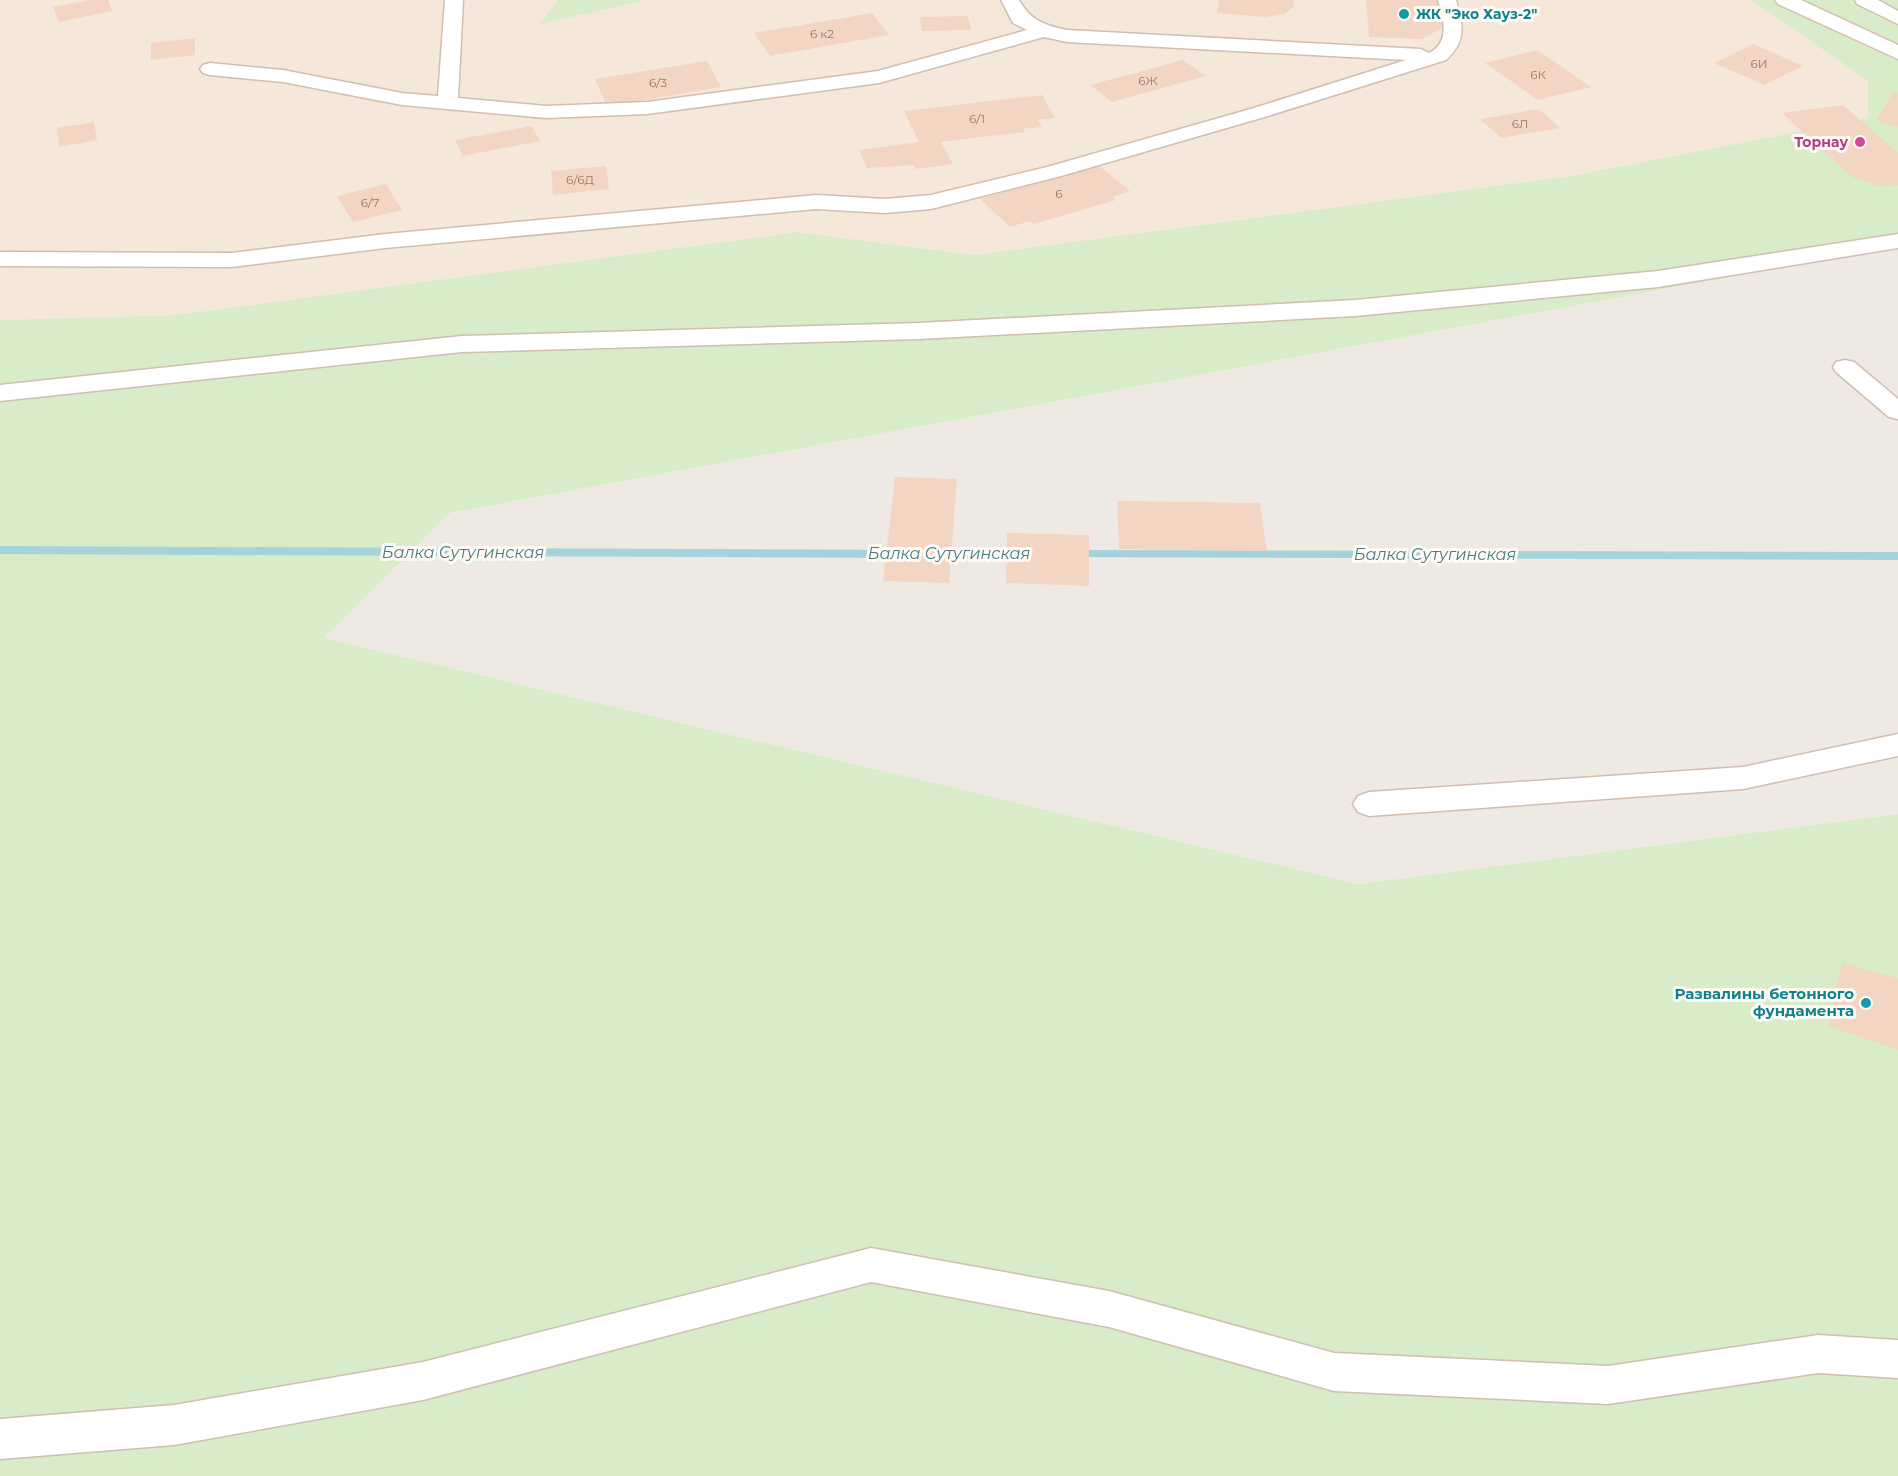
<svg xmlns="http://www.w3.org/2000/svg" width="1898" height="1476" viewBox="0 0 1898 1476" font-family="Montserrat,sans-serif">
<rect width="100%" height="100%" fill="#fdf6ec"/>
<polygon fill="#f5e8da" points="0,0 1751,0 1868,81 1868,118 1570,176 972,255 797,232 175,315 0,320"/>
<polygon fill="#efe9e4" points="1898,246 1898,814 1358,884 323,638 450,513"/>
<g fill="#d8ecc9">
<polygon points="558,0 646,0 540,24"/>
<polygon points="1751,0 1898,0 1898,246 450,513 324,638 1358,884 1898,814 1898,1476 0,1476 0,320 175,315 797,232 973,255 1570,176 1868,118 1868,81"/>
</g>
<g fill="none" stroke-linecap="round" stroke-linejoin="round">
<g fill="#a5d3da" fill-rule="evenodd">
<polygon points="0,546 906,550 913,554 906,558 0,554"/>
<polygon points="933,550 1026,550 1033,554 1026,558 928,557 926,554"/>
<polygon points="1071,550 1898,552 1898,560 1066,557 1064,554"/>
</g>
</g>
<g fill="#f3d5c3">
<polygon points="91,0 108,0 112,11 59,22 53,7"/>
<polygon points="1219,0 1294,0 1294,6 1285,14 1266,17 1217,13"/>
<polygon points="1366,0 1439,0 1443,28 1421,39 1369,37"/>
<polygon points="872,13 889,35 770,56 754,33"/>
<polygon points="968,16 971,30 922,31 920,17"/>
<polygon points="195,38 195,55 151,60 151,43"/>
<polygon points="1753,44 1803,66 1764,85 1714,63"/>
<polygon points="1537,50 1591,87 1538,100 1485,63"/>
<polygon points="1183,60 1206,76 1112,102 1090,85"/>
<polygon points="707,61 721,87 607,106 595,79"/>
<polygon points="1893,92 1898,93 1898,127 1876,121"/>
<polygon points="1042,95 1055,118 1038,120 1042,127 1023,129 1025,132 941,142 953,164 916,169 914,165 867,168 859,150 919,142 904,111"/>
<polygon points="1843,105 1898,153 1898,185 1878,186 1852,177 1782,113"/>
<polygon points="1539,109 1560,128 1501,138 1480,119"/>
<polygon points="94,122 97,140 59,147 57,128"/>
<polygon points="532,126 540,141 463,156 455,140"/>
<polygon points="1098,165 1130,191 1112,197 1116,200 1034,224 1030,221 1010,227 980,199"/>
<polygon points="606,166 609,189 553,195 551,171"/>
<polygon points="386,184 402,210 353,222 337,196"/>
<polygon points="895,477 957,479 949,583 883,581"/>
<polygon points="1117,501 1260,503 1267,551 1119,549"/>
<polygon points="1007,533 1089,535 1089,586 1006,583"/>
<polygon points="1842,962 1898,979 1898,1050 1828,1026"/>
</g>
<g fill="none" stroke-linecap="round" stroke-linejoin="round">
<g stroke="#d1beb0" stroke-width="3">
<g id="lane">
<path d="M445 0H463L458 98 546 106 647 102 878 71 1027 30 1013 23 1001 0H1019C1031 21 1044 25 1067 30L1421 49 1429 53C1451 42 1443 19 1438 0H1456C1463 25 1467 41 1446 60L1268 116 1061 176 931 209 885 213 816 209 385 248 232 267 0 266V252L232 253 385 234 816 195 885 199 931 195 1047 167 1254 108 1406 60 1067 42 1044 37 879 83 647 114 546 118 402 105 283 82 210 75 203 73 200 69 203 65 210 63 283 70 402 93 438 96Z"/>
<polygon points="1855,0 1878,0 1898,11 1898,24 1857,4"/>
<polygon points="1845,360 1854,362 1898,399 1898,419 1889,417 1836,372 1833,367 1836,362"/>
<polygon points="1898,734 1898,756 1743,789 1369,816 1358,812 1353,804 1358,796 1369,792 1743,767"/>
<polygon points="871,1248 1109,1291 1334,1353 1608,1366 1818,1335 1898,1340 1898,1378 1818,1373 1608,1404 1334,1391 1109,1327 871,1282 423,1400 174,1445 0,1459 0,1419 174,1405 423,1362"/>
</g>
</g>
<g stroke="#d1beb0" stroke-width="3">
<polygon id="street" points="1898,234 1898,248 1658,287 1355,316 919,339 462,352 0,401 0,385 462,336 919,323 1355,300 1658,271"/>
</g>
<g stroke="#d6c0b0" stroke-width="3">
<polygon id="secondary" points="1775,0 1801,0 1898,45 1898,59 1778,4"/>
</g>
<use href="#lane" fill="#fff" fill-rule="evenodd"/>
<use href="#street" fill="#fff" fill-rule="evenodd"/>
<use href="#secondary" fill="#fff" fill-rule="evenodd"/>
</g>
<g fill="#0f9aa8" stroke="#fffaf3" stroke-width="2">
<circle cx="1404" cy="14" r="6"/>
<circle cx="1866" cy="1003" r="6"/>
</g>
<circle fill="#d1479c" stroke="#fffaf3" stroke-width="2" cx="1860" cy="142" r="6"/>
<g text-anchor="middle" stroke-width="6" stroke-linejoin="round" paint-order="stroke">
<g font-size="12" fill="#987a6a">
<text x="822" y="38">6 к2</text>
<text x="1759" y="68">6И</text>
<text x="1538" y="79">6К</text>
<text x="1148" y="85">6Ж</text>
<text x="658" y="87">6/3</text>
<text x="977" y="123">6/1</text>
<text x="1520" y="128">6Л</text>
<text x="580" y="184">6/6Д</text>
<text x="1059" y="198">6</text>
<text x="370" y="207">6/7</text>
</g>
<g font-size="14" font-weight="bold" fill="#0d838f" stroke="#fffaf3" text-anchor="start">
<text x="1416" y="19">ЖК "Эко Хауз-2"</text>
</g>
<g font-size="14" font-weight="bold" fill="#b23c85" stroke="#fffaf3" text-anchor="end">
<text x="1848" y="147">Торнау</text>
</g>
<g font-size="15" font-weight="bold" fill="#0d838f" stroke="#fffaf3" text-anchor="end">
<text x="1854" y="999">Развалины бетонного<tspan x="1854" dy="17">фундамента</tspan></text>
</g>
<g font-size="16" font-style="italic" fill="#437c86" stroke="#fffaf3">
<text x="463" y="558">Балка Сутугинская</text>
<text x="949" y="559">Балка Сутугинская</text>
<text x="1435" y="560">Балка Сутугинская</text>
</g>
</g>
</svg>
